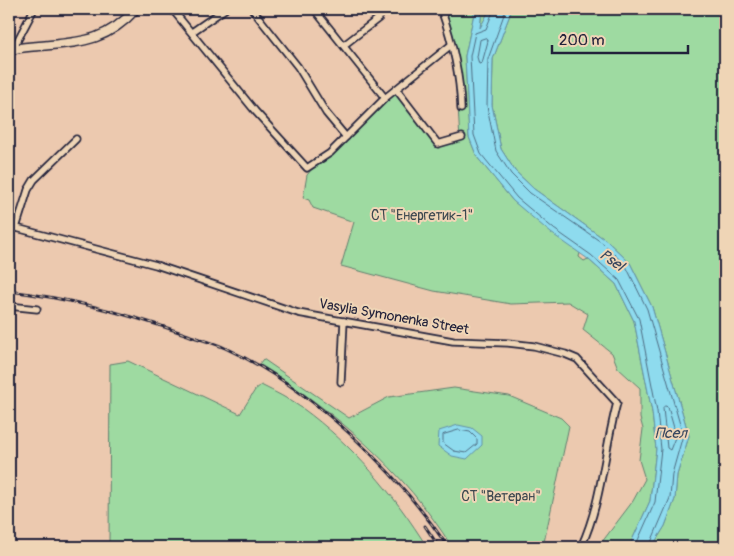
<svg xmlns="http://www.w3.org/2000/svg" width="734" height="556" viewBox="0 0 734 556" font-family="Pangolin,sans-serif">
<rect width="100%" height="100%" fill="#ecc9af"/>
<filter id="ink" filterUnits="userSpaceOnUse"><feTurbulence type="fractalNoise" baseFrequency=".02" numOctaves="2"/><feDisplacementMap in="SourceGraphic" scale="10" xChannelSelector="R" yChannelSelector="G"/><feConvolveMatrix kernelMatrix="1 2 1 2 8 2 1 2 1" color-interpolation-filters="sRGB"/></filter>
<g filter="url(#ink)">
<g fill="#9edaa1" stroke="#607e6e">
<polygon points="439,9 475,9 465,56 469,137 477,157 513,201 580,253 579,257 584,261 588,259 616,284 634,321 652,412 656,449 650,501 629,547 585,547 602,542 633,501 645,479 639,460 643,429 640,418 640,388 618,368 612,353 583,330 588,314 568,302 511,304 434,291 341,266 354,222 313,208 309,200 303,198 307,175 316,164 334,153 397,92 439,146 460,141 457,88 447,32"/>
<polygon points="482,9 490,9 480,29"/>
<polygon points="512,9 725,9 725,547 652,547 665,526 675,499 677,475 689,436 652,307 630,263 607,241 534,189 515,171 501,149 492,105 493,59"/>
<path d="M263 359 349 418 389 397 454 388 509 396 561 418 569 426 543 547H452C404 470 335 411 259 364Z"/>
<path d="M128 361 240 414 255 390 261 385C275 392 289 399 302 408 353 445 394 494 427 547H109L110 364Z"/>
</g>
<g fill="#8edbee" stroke="#6391a6">
<polygon points="475,9 482,9 480,28 490,9 512,9 493,59 492,105 501,149 515,171 534,189 607,241 630,263 652,307 689,436 677,475 675,499 665,526 652,547 629,547 650,501 656,449 652,412 634,321 616,284 588,259 551,233 513,201 477,157 469,137 465,56"/>
<polygon points="458,425 472,428 482,436 482,445 467,459 452,456 438,446 439,431"/>
</g>
<g fill="none" stroke-linecap="round" stroke-linejoin="round">
<g stroke="#4d6c83" stroke-width="1">
<polyline points="494,9 486,29 475,33 470,56 474,135 481,154 517,198 554,229 591,255 619,280 639,319 657,411 661,449 655,502 635,547"/>
<polyline points="506,9 488,59 487,106 496,151 511,174 530,193 604,244 626,266 647,309 683,435 672,474 670,498 649,547"/>
<polygon points="486,38 488,41 482,63 479,64 477,57 480,40"/>
<polygon points="665,406 668,407 676,435 670,450 667,448 663,408"/>
<polygon points="459,430 470,432 477,439 477,444 466,453 454,451 443,443 443,435"/>
</g>
<polyline stroke="#6391a6" stroke-width="1" points="725,142 725,155"/>
<g stroke="#22223b" stroke-width="9">
<g id="minor">
<polyline points="172,9 255,111 307,168 330,153 385,98 451,45"/>
<polyline points="252,9 298,67 326,113 346,137"/>
<polyline points="314,9 385,98"/>
<path d="M441 9C452 40 460 76 461 109"/>
<polyline points="192,32 225,9"/>
<polyline points="344,45 379,18 372,9"/>
<polyline points="13,49 34,9"/>
<polyline points="396,89 438,144 462,137"/>
<path d="M9 226 156 265 298 313 453 341 508 343 534 346 565 354 577 359 617 403C604 451 602 502 581 547"/>
<polyline points="16,228 28,190 34,180 76,139"/>
<polyline points="9,306 37,309"/>
<polyline points="341,382 344,321"/>
</g>
</g>
<g stroke="#22223b" stroke-width="11">
<path id="secondary" d="M9 51C18 47 29 47 39 46 81 42 106 42 136 9"/>
</g>
<use href="#minor" stroke="#efd5b6" stroke-width="5.5"/>
<use href="#secondary" stroke="#efd5b6" stroke-width="8"/>
<g stroke="#22223b" stroke-width="3">
<g id="rail">
<path d="M9 291C69 298 128 314 185 334 198 339 212 342 225 348 312 388 395 469 448 547"/>
<polyline points="425,526 439,547"/>
</g>
</g>
<use href="#rail" stroke="#efd5b6" stroke-width="1" stroke-dasharray="4" stroke-linecap="butt"/>
</g>
</g>
<g text-anchor="middle" stroke-width="4" stroke-linejoin="round" paint-order="stroke">
<g font-size="14" fill="#3b474f" stroke="#efd5b6">
<text x="422" y="220">СТ "Енергетик-1"</text>
<text x="501" y="501">СТ "Ветеран"</text>
</g>
<g font-size="14" fill="#22223b" stroke="#efd5b6">
<text transform="translate(394 316) rotate(10)" y="5">Vasylia Symonenka Street</text>
</g>
<g font-size="15" font-style="italic" fill="#38475f" stroke="#efd5b6">
<text transform="translate(612 260) rotate(35)" y="5">Psel</text>
<text x="671" y="438">Псел</text>
</g>
</g>
<rect width="734" height="556" fill="none" stroke="#efd5b6" stroke-width="30"/>
<rect x="15" y="15" width="704" height="526" fill="none" stroke="#22223b" stroke-width="2" filter="url(#ink)"/>
<path d="M552 45v8h136v-8" fill="none" stroke="#22223b" stroke-width="2.5"/>
<text x="559" y="45" font-size="15" fill="#22223b" stroke="#efd5b6" stroke-width="4" paint-order="stroke">200 m</text>
</svg>
